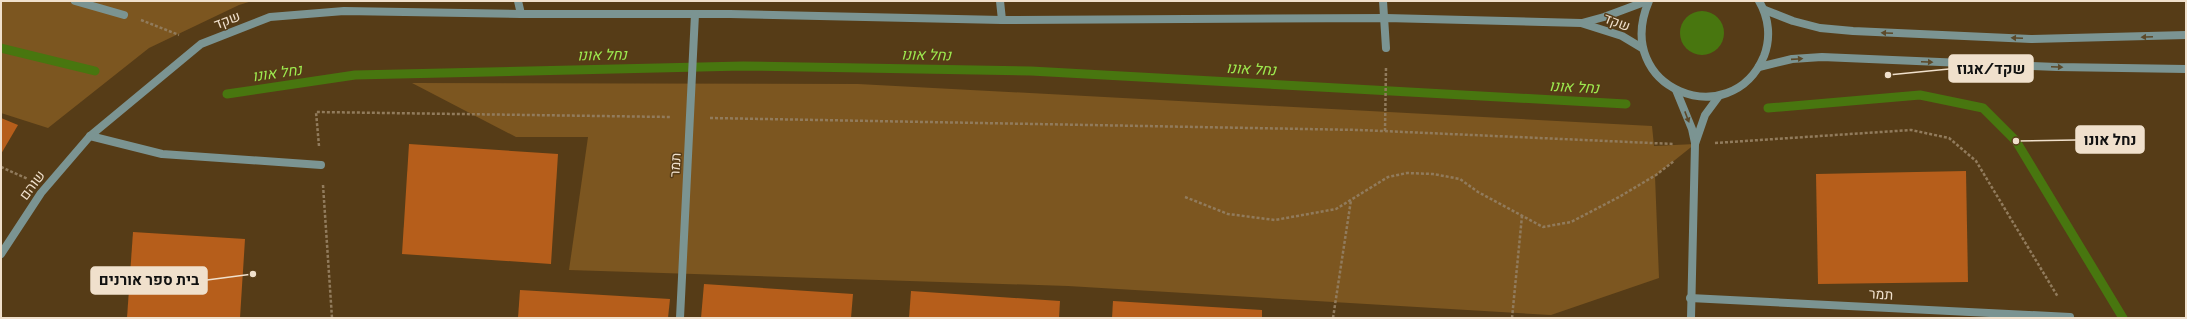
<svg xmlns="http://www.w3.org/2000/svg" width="2187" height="319" viewBox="0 0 2187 319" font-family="Raleway,Heebo,sans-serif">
<rect width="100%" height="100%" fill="#563c17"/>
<g fill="#7c5620">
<polygon points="1,1 252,1 239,5 149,48 48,128 1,113"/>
<polygon points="412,83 858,84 1652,126 1654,146 1695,144 1655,176 1659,278 1551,315 1068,286 569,270 588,137 516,137"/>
</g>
<circle fill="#48760f" cx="1702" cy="33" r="22"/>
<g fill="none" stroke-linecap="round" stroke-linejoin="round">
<g stroke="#48760f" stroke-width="9">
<polyline points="1,48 95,71"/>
<polyline points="227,94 355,75 743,66 1031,71 1626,104"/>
<polyline points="1768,108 1920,95 1983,108 2016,141 2123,318"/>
</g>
</g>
<g fill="#b65e1b">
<polygon points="1,118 18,125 1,154"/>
<polygon points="409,144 558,154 551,264 402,254"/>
<polygon points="1966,171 1968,282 1818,284 1816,174"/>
<polygon points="133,232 245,239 240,318 127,318"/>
<polygon points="704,284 853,294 851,318 701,318"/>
<polygon points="520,290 670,299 668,318 518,318"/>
<polygon points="911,291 1060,301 1059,318 909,318"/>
<polygon points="1113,301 1262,310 1262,318 1112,318"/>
</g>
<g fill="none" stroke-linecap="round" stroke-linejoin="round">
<g stroke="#917b5c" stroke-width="2.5" stroke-dasharray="3 2" stroke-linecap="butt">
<polyline points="141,20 179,35"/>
<polyline points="710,118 1360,130 1674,144"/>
<polyline points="1385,131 1386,67"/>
<polyline points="1715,143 1911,130 1949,138 1976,161 2058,297"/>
<polyline points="319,146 316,112 671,117"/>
<polyline points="1,167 28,179"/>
<polyline points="323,185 332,318"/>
<polyline points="1185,197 1228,214 1275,220 1336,209 1388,177 1407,173 1433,174 1460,179 1478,192 1543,227 1571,222 1619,197 1656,175 1674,161"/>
<polyline points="1333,318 1351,200"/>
<polyline points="1512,318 1522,216"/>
</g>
<g stroke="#7b9492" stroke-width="8">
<polyline points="90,136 162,154 321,165"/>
<polyline points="1690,298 2070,317"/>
</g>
<g stroke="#7b9492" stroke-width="8">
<polyline points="75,1 124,15"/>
<polyline points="518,1 521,14"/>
<polyline points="1000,1 1002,20"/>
<polyline points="1383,1 1386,48"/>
<path d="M1649 1C1611 89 1731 135 1764 56 1771 38 1769 18 1759 1"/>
<polyline points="1765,10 1793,21 1820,28 1853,31 2031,39 2186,35"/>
<polyline points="1582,23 1604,17 1647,1"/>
<polyline points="1759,67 1792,59 1822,57 2057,67 2186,69"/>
<polyline points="1676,90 1692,129 1695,143"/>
<polyline points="1,254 41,193 90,136 201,44 270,17 344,11 521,14 730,14 1002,20 1386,18 1581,23 1622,36 1642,48"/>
<polyline points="680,318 695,14"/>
<polyline points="1691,318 1695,144 1705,115 1719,96"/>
</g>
</g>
<defs><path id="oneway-solid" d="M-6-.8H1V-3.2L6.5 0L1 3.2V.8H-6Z"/></defs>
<g fill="#5c4929">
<use href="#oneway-solid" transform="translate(1887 33) rotate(-178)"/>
<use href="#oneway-solid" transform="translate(2147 37) rotate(178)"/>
<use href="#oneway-solid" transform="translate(2017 38) rotate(-178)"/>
<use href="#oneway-solid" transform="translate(1797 59) rotate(-4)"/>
<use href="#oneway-solid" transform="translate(1927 62) rotate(2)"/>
<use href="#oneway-solid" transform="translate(2057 67) rotate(2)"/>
<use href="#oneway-solid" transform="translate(1687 117) rotate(69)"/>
</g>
<g text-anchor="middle" stroke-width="3" stroke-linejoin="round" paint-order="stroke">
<g font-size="14" fill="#f0e0cc" stroke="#563c17">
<text transform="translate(227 20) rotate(-21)" y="5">שקד</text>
<text transform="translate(1617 22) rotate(21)" y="5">שקד</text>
<text transform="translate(675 165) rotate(-87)" y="5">תמר</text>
<text transform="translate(32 185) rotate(-53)" y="5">שוהם</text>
<text transform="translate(1881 294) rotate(3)" y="5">תמר</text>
</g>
<g font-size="15" font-style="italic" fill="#9dea4f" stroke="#563c17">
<text transform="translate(602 55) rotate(-1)" y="5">נחל אונו</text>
<text transform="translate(926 55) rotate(1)" y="5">נחל אונו</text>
<text transform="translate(1251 69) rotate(3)" y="5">נחל אונו</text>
<text transform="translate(277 73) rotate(-8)" y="5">נחל אונו</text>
<text transform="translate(1574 87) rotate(3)" y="5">נחל אונו</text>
</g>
</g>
<path fill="none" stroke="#f0e0cc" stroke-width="1.5" d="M1888 75L1949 69M2016 141L2076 140M253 274L207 280"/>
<g fill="#f0e0cc" stroke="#563c17" stroke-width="1.5">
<circle cx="1888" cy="75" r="4"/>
<circle cx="2016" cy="141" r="4"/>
<circle cx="253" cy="274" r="4"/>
</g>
<g fill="#f0e0cc" stroke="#f0e0cc" stroke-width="1.5">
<rect x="1949" y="55" width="84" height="27" rx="4"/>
<rect x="2076" y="126" width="68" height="27" rx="4"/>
<rect x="91" y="267" width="116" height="27" rx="4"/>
</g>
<g font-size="15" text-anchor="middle" font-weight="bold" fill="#111">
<text x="1991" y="74">שקד/אגוז</text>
<text x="2110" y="145">נחל אונו</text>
<text x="149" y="285">בית ספר אורנים</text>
</g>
<rect width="2187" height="319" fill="none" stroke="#f0e0cc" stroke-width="4"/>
</svg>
